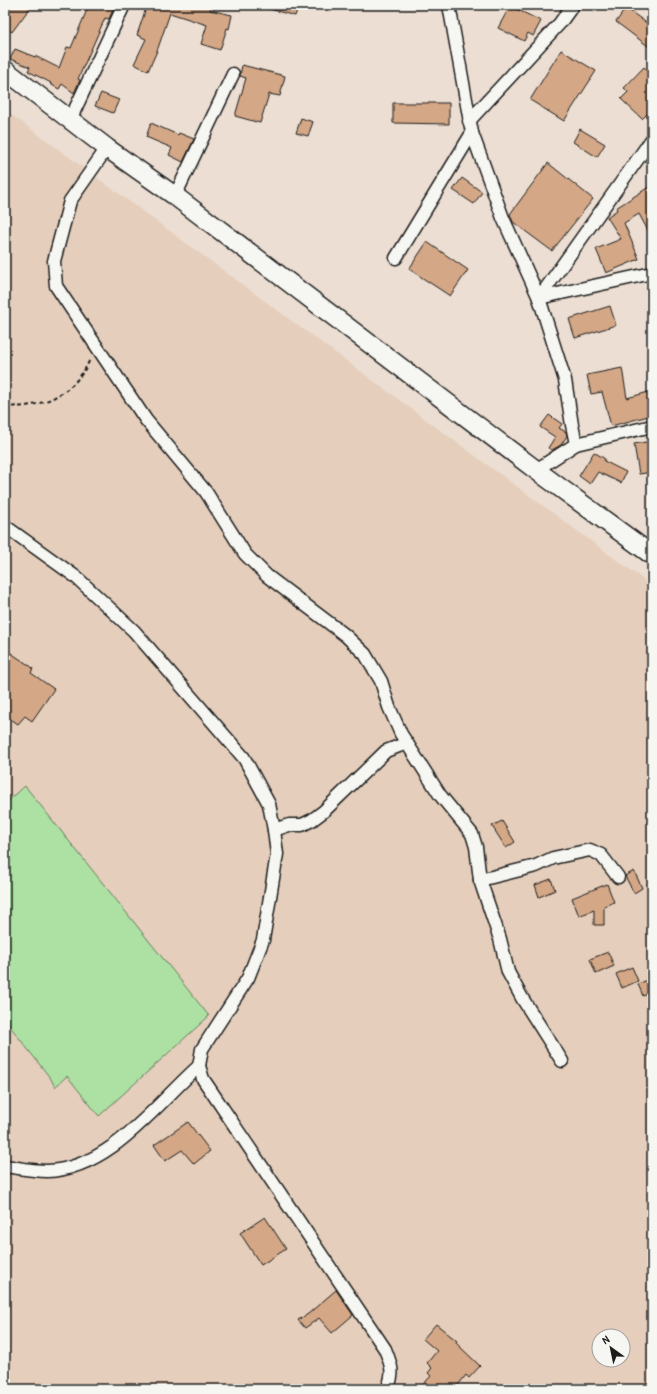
<svg xmlns="http://www.w3.org/2000/svg" width="657" height="1394" viewBox="0 0 657 1394" font-family="'Patrick Hand',sans-serif">
<rect width="100%" height="100%" fill="#ecded2"/>
<filter id="ink" filterUnits="userSpaceOnUse"><feTurbulence type="fractalNoise" baseFrequency=".025" numOctaves="2"/><feDisplacementMap in="SourceGraphic" scale="8" xChannelSelector="R" yChannelSelector="G"/><feConvolveMatrix kernelMatrix="1 2 1 2 8 2 1 2 1" color-interpolation-filters="sRGB"/></filter>
<g filter="url(#ink)">
<path fill="#e5cebb" fill-rule="evenodd" d="M5 110 652 586V1389H5ZM599 1336H623V1360H599Z"/>
<polygon fill="#ade1a3" stroke="#647e60" points="25,786 209,1016 99,1116 67,1076 55,1087 51,1079 5,1020 5,804"/>
<g fill="#d4a786" stroke="#1c1c1c">
<polygon points="5,5 32,5 12,32 5,27"/>
<polygon points="89,5 115,5 109,19 105,18 78,79 80,80 74,93 62,84 59,89 50,84 51,83 28,71 30,67 10,59 15,49 35,57 35,56 59,68 67,47 71,48"/>
<polygon points="147,5 212,5 210,10 232,15 229,29 227,28 220,50 201,44 207,25 170,13 157,51 148,71 134,64 146,39 137,35"/>
<polygon points="266,5 299,5 295,16 266,8"/>
<polygon points="510,6 541,21 533,36 528,33 524,41 498,28"/>
<polygon points="626,8 652,27 652,49 616,22"/>
<polygon points="561,50 596,71 564,121 530,100"/>
<polygon points="242,65 285,76 280,96 269,94 260,123 235,116 246,78 240,76"/>
<polygon points="644,67 652,75 652,109 642,119 621,99 628,92 624,88"/>
<polygon points="101,93 119,100 113,113 95,106"/>
<polygon points="393,103 449,103 449,124 393,123"/>
<polygon points="301,118 313,122 308,136 296,133"/>
<polygon points="151,123 178,135 179,133 194,139 183,162 169,155 172,148 146,137"/>
<polygon points="580,129 605,144 597,157 573,142"/>
<polygon points="548,163 593,199 552,251 513,222 510,214"/>
<polygon points="462,178 482,192 474,204 453,190"/>
<polygon points="652,185 652,238 639,214 624,223 639,259 606,273 596,249 621,239 607,217 617,210 616,208"/>
<polygon points="427,242 468,270 450,296 409,269"/>
<polygon points="610,306 616,325 575,338 569,319"/>
<polygon points="622,368 627,398 652,391 652,415 611,426 602,392 591,394 587,375"/>
<polygon points="549,415 562,424 559,428 566,432 567,436 561,445 552,450 548,448 555,437 540,427"/>
<polygon points="652,441 652,472 639,474 634,444"/>
<polygon points="594,452 605,459 604,461 626,472 621,483 598,472 590,484 579,476"/>
<polygon points="5,649 33,668 31,673 54,689 32,721 25,716 18,724 5,715"/>
<polygon points="502,821 515,842 506,848 492,826"/>
<polygon points="634,871 642,888 634,893 625,876"/>
<polygon points="551,879 555,890 539,897 535,885"/>
<polygon points="607,884 614,902 604,906 604,925 594,925 594,910 579,916 572,898"/>
<polygon points="608,952 614,966 596,974 590,959"/>
<polygon points="632,967 638,981 622,988 616,974"/>
<polygon points="652,978 652,992 643,996 638,984"/>
<polygon points="188,1122 210,1151 194,1164 182,1150 165,1161 154,1145"/>
<polygon points="265,1217 286,1249 261,1265 240,1233"/>
<polygon points="336,1290 353,1315 332,1333 319,1318 305,1328 298,1320 308,1314"/>
<polygon points="436,1324 457,1341 456,1343 480,1366 469,1378 466,1375 455,1389 419,1389 431,1376 428,1373 432,1368 427,1363 437,1351 423,1339"/>
</g>
<g fill="none" stroke-linecap="round" stroke-linejoin="round">
<g stroke="#1c1c1c" stroke-width="15">
<g id="street">
<polyline points="449,5 472,133 503,218 539,298 565,380 572,425 576,444"/>
<polyline points="70,120 124,5"/>
<polyline points="469,121 560,23 573,5"/>
<polyline points="107,148 70,201 54,261 56,286 146,420 206,492 245,554 267,576 345,635 365,654 381,681 389,707 401,734 440,795 472,834 476,847 480,880 500,939 508,972 522,998 562,1061"/>
<polyline points="175,196 233,74"/>
<polyline points="396,258 472,133"/>
<polyline points="539,298 652,139"/>
<polyline points="539,298 652,273"/>
<polyline points="536,470 576,444 652,426"/>
<path d="M5 526 76 577 134 631 244 758 269 804 274 830 277 854 263 940 248 978 202 1049 199 1066 203 1079 385 1349C391 1364 395 1373 387 1389"/>
<polyline points="274,830 289,825 302,825 312,820 324,811 386,751 407,743"/>
<polyline points="480,880 536,866 553,858 590,850 601,855 618,877"/>
<path d="M5 1166C19 1168 33 1171 47 1171 110 1169 156 1104 199 1066"/>
</g>
</g>
<g stroke="#1c1c1c" stroke-width="21">
<polyline id="secondary" points="5,70 107,148 175,196 536,470 652,555"/>
</g>
<path stroke="#1c1c1c" stroke-width="2" stroke-dasharray="4 3" stroke-linecap="butt" d="M5 406C40 410 76 393 90 359"/>
<use href="#street" stroke="#f6f6f2" stroke-width="12"/>
<use href="#secondary" stroke="#f6f6f2" stroke-width="18"/>
</g>
</g>
<rect width="657" height="1394" fill="none" stroke="#f6f6f2" stroke-width="20"/>
<rect x="10" y="10" width="637" height="1374" fill="none" stroke="#1c1c1c" stroke-width="1.5" filter="url(#ink)"/>
<g transform="translate(611 1348) rotate(327)"><circle r="19" fill="#f6f6f2" stroke="#9f9f9c"/>
<path d="M0-3L7 15L0 10L-7 15Z" fill="#1c1c1c"/>
<text y="-6" font-size="11" font-weight="bold" text-anchor="middle" fill="#1c1c1c">N</text>
</g>
</svg>
